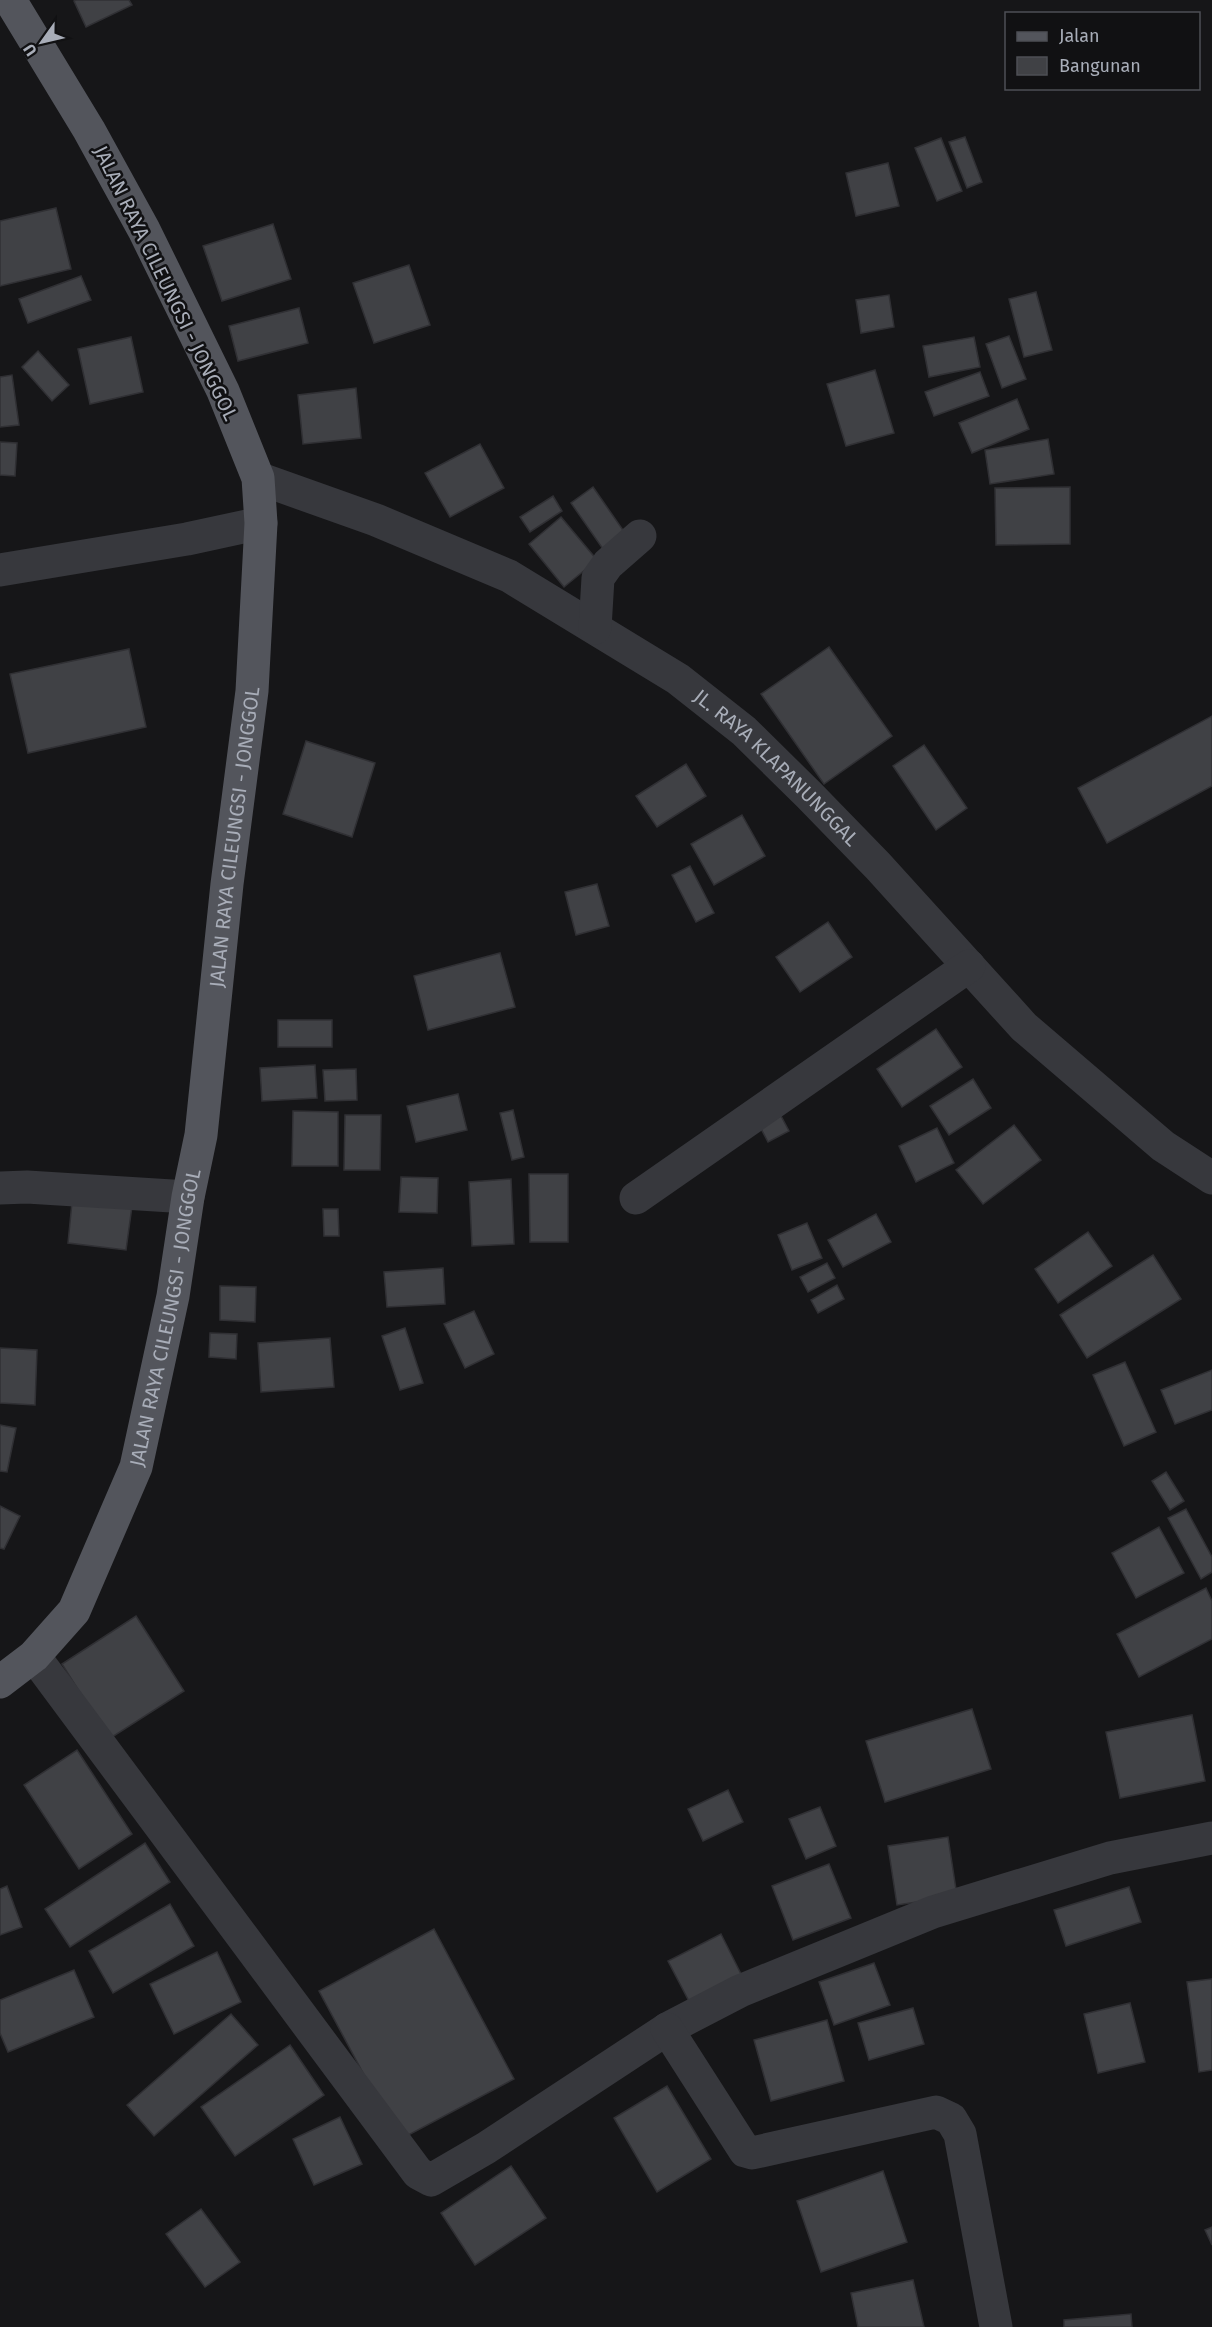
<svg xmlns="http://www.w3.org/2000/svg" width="1212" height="2327" viewBox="0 0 1212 2327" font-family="'Fira Sans',sans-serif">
<rect width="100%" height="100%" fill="#161618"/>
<g fill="#404145" stroke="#303034" stroke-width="1.5">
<polygon points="76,0 129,0 132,5 86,27 74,1"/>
<polygon points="965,137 982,182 967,188 949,142"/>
<polygon points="941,138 962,191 937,201 915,148"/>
<polygon points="888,163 899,206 856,216 846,173"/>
<polygon points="56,208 71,269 0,286 0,221"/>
<polygon points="273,224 291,279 222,301 203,246"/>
<polygon points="409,265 430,325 374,343 353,283"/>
<polygon points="81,276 91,300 28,323 19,299"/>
<polygon points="1036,292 1052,350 1024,357 1009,299"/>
<polygon points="889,295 894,327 861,333 856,300"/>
<polygon points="299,308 308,343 238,361 229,326"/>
<polygon points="1009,336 1026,379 1002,388 986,344"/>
<polygon points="131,337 143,392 90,404 78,349"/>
<polygon points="974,337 980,367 929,377 923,346"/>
<polygon points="38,351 69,385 52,401 22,367"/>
<polygon points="875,370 894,433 846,446 827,384"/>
<polygon points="980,372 989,396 934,416 925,392"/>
<polygon points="12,375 19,425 0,427 0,377"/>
<polygon points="356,388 361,438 303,444 298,395"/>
<polygon points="1017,399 1029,429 972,453 959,423"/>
<polygon points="1048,439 1054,474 990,484 985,450"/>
<polygon points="0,442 17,443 15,476 0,475"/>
<polygon points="480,444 504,488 450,517 425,473"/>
<polygon points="593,487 625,533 603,549 571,503"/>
<polygon points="1070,487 1070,544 996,545 995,488"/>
<polygon points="553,496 562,511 530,532 520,517"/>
<polygon points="561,517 597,560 564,587 529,544"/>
<polygon points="829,647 892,736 824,784 761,694"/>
<polygon points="129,649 146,727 28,753 10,674"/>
<polygon points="1212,716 1212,786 1107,843 1078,788"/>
<polygon points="306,741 375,763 352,837 283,814"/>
<polygon points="924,745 967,808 936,830 893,766"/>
<polygon points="686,764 706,796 657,827 636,796"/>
<polygon points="742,815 765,856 714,885 691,844"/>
<polygon points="690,866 714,913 696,922 672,875"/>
<polygon points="597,884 609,926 576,935 565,892"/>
<polygon points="828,922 852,957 800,992 776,957"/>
<polygon points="500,953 515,1007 428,1030 414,976"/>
<rect x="278" y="1020" width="54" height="27"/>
<polygon points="936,1029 962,1067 902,1107 877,1069"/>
<polygon points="315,1065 317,1098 262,1101 260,1068"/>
<polygon points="356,1069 357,1100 325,1101 323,1070"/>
<polygon points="973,1079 991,1108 949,1135 930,1106"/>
<polygon points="458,1094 467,1130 416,1142 407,1106"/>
<polygon points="513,1110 524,1157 512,1160 500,1113"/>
<polygon points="293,1111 338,1112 338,1166 292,1166"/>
<polygon points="780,1114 789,1131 768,1142 759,1125"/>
<polygon points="345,1115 381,1115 380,1170 344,1170"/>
<polygon points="1014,1125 1041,1160 983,1204 956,1170"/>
<polygon points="937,1128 954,1163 916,1182 899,1146"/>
<polygon points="529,1174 568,1174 568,1242 530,1242"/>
<polygon points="401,1177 438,1178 437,1213 399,1212"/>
<polygon points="511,1179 514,1244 472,1246 469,1182"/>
<polygon points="73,1192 133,1199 126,1250 68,1243"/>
<polygon points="323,1209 338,1209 339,1236 324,1236"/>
<polygon points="876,1214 891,1242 843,1267 828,1240"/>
<polygon points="807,1223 822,1258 792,1270 778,1235"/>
<polygon points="1088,1232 1112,1266 1058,1303 1035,1269"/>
<polygon points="1153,1255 1181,1299 1087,1358 1060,1315"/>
<polygon points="827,1263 835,1278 808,1292 800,1277"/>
<polygon points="443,1268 445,1304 387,1307 384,1272"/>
<polygon points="837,1285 844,1299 818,1313 811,1300"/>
<polygon points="220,1286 256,1287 255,1322 220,1320"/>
<polygon points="474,1311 494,1354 465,1368 444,1324"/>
<polygon points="405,1328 423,1383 400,1390 382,1336"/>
<polygon points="210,1333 237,1334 236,1359 209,1357"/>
<polygon points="330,1338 334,1387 261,1392 258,1343"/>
<polygon points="0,1348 37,1350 35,1405 0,1403"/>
<polygon points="1125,1362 1156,1432 1124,1446 1093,1375"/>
<polygon points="1212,1370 1212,1410 1175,1424 1161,1390"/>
<polygon points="0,1425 16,1428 7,1472 0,1471"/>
<polygon points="1166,1472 1184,1501 1170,1510 1152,1481"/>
<polygon points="0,1506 20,1516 4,1549 0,1548"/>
<polygon points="1186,1509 1212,1557 1212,1572 1201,1579 1168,1518"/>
<polygon points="1159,1527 1184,1573 1136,1598 1112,1553"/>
<polygon points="1206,1588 1212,1601 1212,1639 1139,1677 1117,1634"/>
<polygon points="136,1616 184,1691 109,1739 62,1664"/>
<polygon points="972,1709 991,1769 885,1802 866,1741"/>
<polygon points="1192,1715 1205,1781 1120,1798 1106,1732"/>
<polygon points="77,1750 132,1834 79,1869 24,1785"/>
<polygon points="728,1790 743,1822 703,1841 688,1809"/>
<polygon points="820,1807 836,1846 806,1859 789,1819"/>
<polygon points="948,1837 957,1896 897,1905 888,1846"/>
<polygon points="145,1843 170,1882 70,1947 45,1909"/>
<polygon points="829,1864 851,1918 793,1940 772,1886"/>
<polygon points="7,1886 22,1927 0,1935 0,1889"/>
<polygon points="1129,1887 1141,1922 1066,1946 1054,1910"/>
<polygon points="170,1904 194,1946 113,1993 89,1951"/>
<polygon points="434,1929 514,2079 399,2140 319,1991"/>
<polygon points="721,1934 744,1980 692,2007 668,1961"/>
<polygon points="217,1952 241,2002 174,2034 150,1984"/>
<polygon points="874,1963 890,2005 834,2025 819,1982"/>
<polygon points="74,1970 94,2017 8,2052 0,2033 0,2000"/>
<polygon points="1212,1979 1212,2070 1199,2072 1187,1982"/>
<polygon points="1130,2003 1145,2062 1098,2073 1084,2014"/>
<polygon points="913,2008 924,2044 869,2060 858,2023"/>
<polygon points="231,2014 258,2045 154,2136 127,2105"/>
<polygon points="827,2020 844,2081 771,2101 754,2040"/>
<polygon points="290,2045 324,2095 235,2156 201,2107"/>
<polygon points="667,2086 711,2159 657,2192 614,2118"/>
<polygon points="340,2117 362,2164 314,2185 293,2139"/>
<polygon points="511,2166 546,2218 475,2265 441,2213"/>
<polygon points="883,2171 907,2242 821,2272 797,2201"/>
<polygon points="201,2209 240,2262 205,2287 166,2234"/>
<polygon points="1212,2227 1212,2245 1205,2230"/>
<polygon points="913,2280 924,2327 858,2327 851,2293"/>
<polygon points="1131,2314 1132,2327 1064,2327 1064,2320"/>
</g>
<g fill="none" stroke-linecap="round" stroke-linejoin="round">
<g stroke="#37383d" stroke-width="33">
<path id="s1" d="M258 478 376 520 509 576 678 679 744 731 809 795 878 866 1024 1027 1163 1146 1212 1178"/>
<polyline points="0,570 187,539 261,523"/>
<polyline points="595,628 598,578 608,564 640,536"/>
<polyline points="0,1188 27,1187 188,1197"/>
<polyline points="636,1198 969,966"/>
<polyline points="34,1656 418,2173 431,2180 486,2148 667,2029 740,1991 933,1912 1110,1858 1212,1838"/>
<polyline points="667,2029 745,2151 752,2153 936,2112 951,2119 960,2134 996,2327"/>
</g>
<path stroke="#53555c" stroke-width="33" id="s2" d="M0 1682 34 1656 74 1611 136 1467 173 1296 188 1197 201 1135 227 884 252 691 261 523 258 478 223 391 144 230 89 130 10 0"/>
</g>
<g text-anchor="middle" stroke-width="5" stroke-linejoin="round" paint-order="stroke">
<g font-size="20" fill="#a8adb8" stroke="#111113">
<text transform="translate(166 283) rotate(64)" y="7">JALAN RAYA CILEUNGSI - JONGGOL</text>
<text dy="7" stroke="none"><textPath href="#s1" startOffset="600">JL. RAYA KLAPANUNGGAL</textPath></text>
<text dy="7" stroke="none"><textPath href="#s2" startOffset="898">JALAN RAYA CILEUNGSI - JONGGOL</textPath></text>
<text dy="7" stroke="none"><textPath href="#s2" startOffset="412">JALAN RAYA CILEUNGSI - JONGGOL</textPath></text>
</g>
</g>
<rect x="1005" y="12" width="195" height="78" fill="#111113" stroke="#4d4f55" stroke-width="1.5"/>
<rect x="1017" y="32" width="30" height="9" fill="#53555c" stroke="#4d4f55" stroke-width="1.5"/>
<text x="1059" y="42" font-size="18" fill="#a8adb8">Jalan</text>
<rect x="1017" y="57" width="30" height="18" fill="#404145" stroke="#4d4f55" stroke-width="1.5"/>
<text x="1059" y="72" font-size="18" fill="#a8adb8">Bangunan</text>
<g transform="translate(42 42) rotate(236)" stroke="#111113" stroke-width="4.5" paint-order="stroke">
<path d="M0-4.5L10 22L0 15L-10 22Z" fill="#a8adb8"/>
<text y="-9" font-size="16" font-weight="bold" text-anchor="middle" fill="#a8adb8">U</text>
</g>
</svg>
